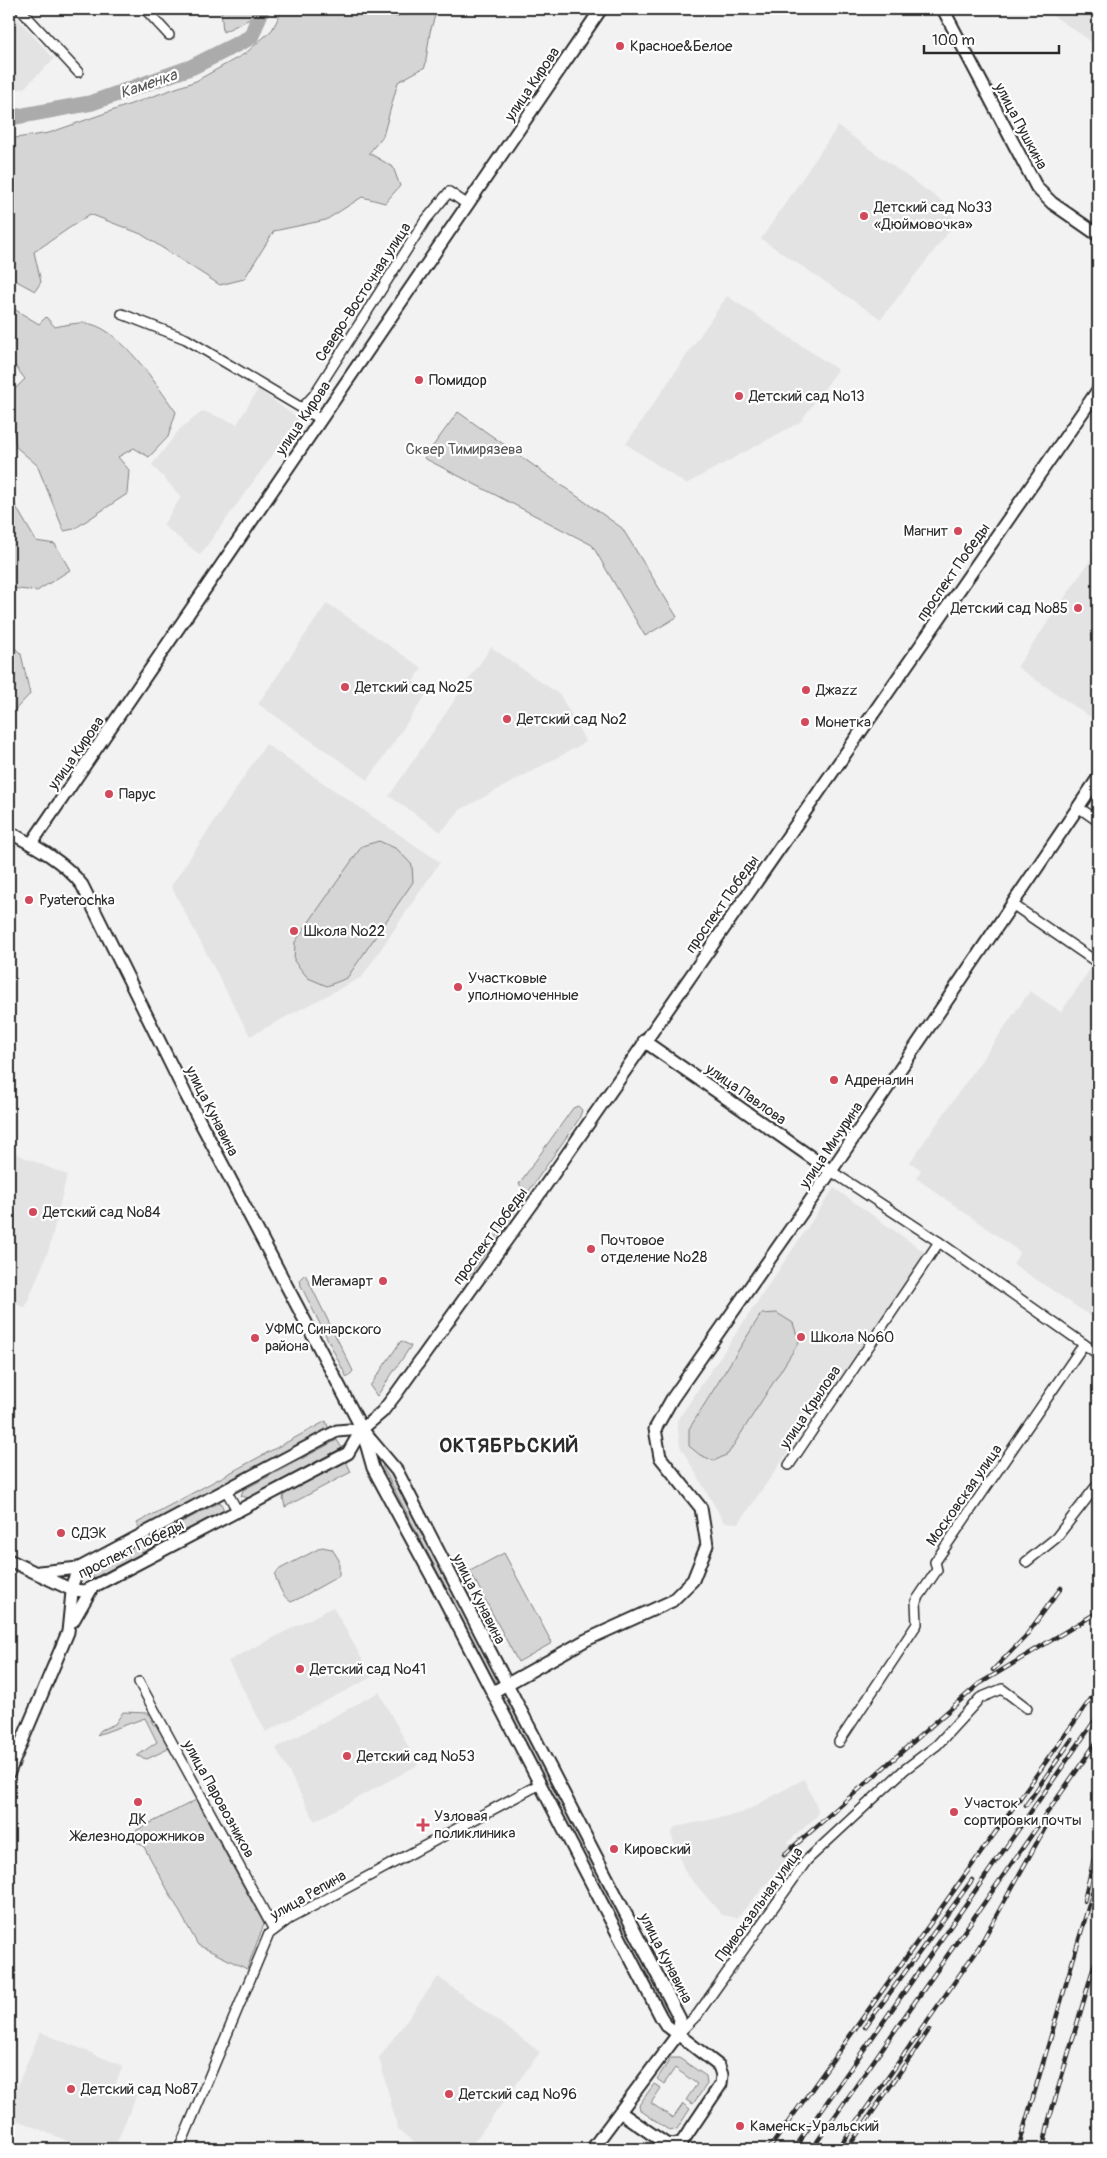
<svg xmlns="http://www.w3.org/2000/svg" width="1107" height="2158" viewBox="0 0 1107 2158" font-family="Pangolin,sans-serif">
<rect width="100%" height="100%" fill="#f2f2f2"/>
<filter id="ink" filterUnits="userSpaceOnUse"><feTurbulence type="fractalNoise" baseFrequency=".02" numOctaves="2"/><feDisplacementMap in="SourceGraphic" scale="10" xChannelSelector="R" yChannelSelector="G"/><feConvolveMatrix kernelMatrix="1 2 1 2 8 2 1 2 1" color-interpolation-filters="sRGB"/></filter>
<g filter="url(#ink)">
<g fill="#e3e3e3">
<polygon points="9,9 54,59 24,88 9,92"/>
<polygon points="1043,9 1098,9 1098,47 1085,37"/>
<polygon points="838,126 951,208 954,225 881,319 761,239"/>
<polygon points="727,296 838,370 800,422 686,484 626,444"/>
<polygon points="258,389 299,419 200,555 163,525 181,497 152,465 180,429 203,411 237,424"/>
<polygon points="1098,549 1098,722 1017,667"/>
<polygon points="327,603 422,668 413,682 428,692 368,780 258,704"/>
<polygon points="491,647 560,695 586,742 460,810 441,832 389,796"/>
<polygon points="266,744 440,862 362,977 250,1036 171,886"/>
<polygon points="1091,968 1098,973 1098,1321 1013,1264 1020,1252 916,1178 921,1170 910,1162 1030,991 1061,1012"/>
<polygon points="9,1151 67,1175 49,1249 25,1308 9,1301"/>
<polygon points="834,1188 926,1253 739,1523 724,1522 680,1446 677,1421"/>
<polygon points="333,1607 372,1677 266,1732 228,1661"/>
<polygon points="379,1692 418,1765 315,1821 276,1748"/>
<polygon points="804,1779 818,1809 817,1816 788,1842 796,1850 737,1918 722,1915 685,1872 671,1834 675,1827 742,1813"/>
<polygon points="438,1977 540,2052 469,2149 424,2149 398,2130 379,2058"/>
<polygon points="40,2032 123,2066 115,2085 137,2094 114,2149 87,2149 9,2117 9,2106"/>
</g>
<g fill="#d5d5d5" stroke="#808080">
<polygon points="221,9 256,9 254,17 223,32"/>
<polygon points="283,9 385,9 387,13 398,17 402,9 437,9 430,32 425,67 398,82 383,136 369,153 393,167 400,186 385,203 362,197 326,220 274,231 244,279 220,285 141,234 90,214 34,252 41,282 35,291 9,277 9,139 49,133 196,81 246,53 272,30"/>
<path d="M9 306 39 324 46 317 55 327C64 325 74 323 83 323 118 323 157 386 176 412L168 437 149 457 134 448 118 457 129 470 127 494 74 529 64 531 37 465 16 447 9 395 25 379 9 358Z"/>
<polygon points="458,412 622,528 677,617 645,636 592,545 424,458"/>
<polygon points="15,505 36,541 55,544 70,570 37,591 9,588 9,508"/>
<polygon points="9,642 21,654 30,694 9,716"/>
<polygon points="379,841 397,849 412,865 413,882 347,978 327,986 308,978 294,961 295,942 362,846"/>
<polygon points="578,1106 582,1110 579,1119 471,1274 467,1276 467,1273 525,1190 519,1184 573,1108"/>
<polygon points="305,1274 353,1371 347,1378 301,1286 300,1279"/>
<polygon points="777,1313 793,1323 799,1342 728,1454 714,1461 700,1455 689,1446 689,1429 761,1314"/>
<polygon points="401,1341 411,1346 377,1396 370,1386"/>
<polygon points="326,1421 329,1430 141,1531 137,1523"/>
<polygon points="337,1440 342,1448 248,1498 241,1496 243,1490"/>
<polygon points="346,1461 351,1472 285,1507 283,1498 285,1492"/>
<polygon points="386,1464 497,1677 497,1681 494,1680 382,1466"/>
<polygon points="220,1502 224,1510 94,1578 90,1570"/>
<path d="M322 1547 332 1549 339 1560V1576L298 1599 291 1602C282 1596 278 1585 275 1575L278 1570Z"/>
<polygon points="504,1553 552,1643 518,1662 470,1571"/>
<polygon points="506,1692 668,2009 664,2011 502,1695"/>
<polygon points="123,1712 148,1713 153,1724 159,1727 170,1748 147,1759 137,1756 157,1742 145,1718 97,1735 101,1730 115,1724"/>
<polygon points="196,1800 264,1924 247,1969 198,1945 144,1847 127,1835"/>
<polygon points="671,2058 679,2058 706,2076 707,2084 693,2104 686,2100 697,2084 675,2068 664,2084 657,2079"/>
<polygon points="654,2084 661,2088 651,2103 673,2118 683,2104 690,2109 677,2129 670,2131 640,2110 639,2105"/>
</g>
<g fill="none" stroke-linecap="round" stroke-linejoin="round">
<polyline stroke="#ababab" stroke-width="16" points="9,118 91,103 192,67 251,37 262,9"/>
<g stroke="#2b2b2b" stroke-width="12">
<g id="street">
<polyline points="20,9 78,72"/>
<polyline points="145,9 169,35"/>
<polyline points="122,314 186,339 320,419"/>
<polyline points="302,408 314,395 425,221 449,192 468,205"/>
<polyline points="1078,807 1098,821"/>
<polyline points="1012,904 1098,963"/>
<polyline points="831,1171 939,1242 1098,1354"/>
<polyline points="789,1465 939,1242"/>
<polyline points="226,1490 238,1512"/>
<polyline points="1026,1562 1056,1538 1098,1484"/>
<polyline points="139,1682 274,1930"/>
<polyline points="839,1742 917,1624 916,1601 937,1570 935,1562 1084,1344"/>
<polyline points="678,2034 697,2015 807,1860 904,1770 937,1745 980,1698 1002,1689 1027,1708"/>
<polyline points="179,2149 269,1934 289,1919 540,1784"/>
</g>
</g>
<g stroke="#2b2b2b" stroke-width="15">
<g id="secondary">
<polyline points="943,9 1037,188 1052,203 1098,235"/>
<path d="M9 832C35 846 64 861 82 885L186 1095 362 1429 373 1468 444 1599 661 2017 666 2025 719 2066 722 2075 721 2084 682 2142 675 2145 666 2144 620 2112"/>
<polyline points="31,844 601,9"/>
<polyline points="644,1041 831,1171"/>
<polyline points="365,1433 397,1471 680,2019 678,2034 592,2149"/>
<polyline points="9,1560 72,1590 85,1591 348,1453 362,1429 382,1412 396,1394 538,1196 1098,390"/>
<polyline points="39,1572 79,1568 337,1431 362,1429"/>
<polyline points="73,1621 92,1588"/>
<polyline points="493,1692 586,1640 672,1601 693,1580 707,1545 701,1508 660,1457 655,1429 672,1399 831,1171 1098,778"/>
<polyline points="9,1772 68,1632 73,1582 79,1568"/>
</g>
</g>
<use href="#street" stroke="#fff" stroke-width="9"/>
<use href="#secondary" stroke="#fff" stroke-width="11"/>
<g stroke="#2b2b2b" stroke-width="4.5">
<g id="rail">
<polyline points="993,1670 1025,1637 1061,1588"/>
<polyline points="1026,1805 1072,1739"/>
<polyline points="784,1855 979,1684 1098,1612"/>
<polyline points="1084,1901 1098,1842"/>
<polyline points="865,2027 972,1880"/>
<polyline points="769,2149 1098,1689"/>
<polyline points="794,2149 1098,1716"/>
<polyline points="812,2149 1098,1740"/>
<polyline points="838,2149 979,1947 1045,1828"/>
<polyline points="847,2149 929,2030"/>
<polyline points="1018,2149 1098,1874"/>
<polyline points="1043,2149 1049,2120 1098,1952"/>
</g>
</g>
<use href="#rail" stroke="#fff" stroke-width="2.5" stroke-dasharray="8" stroke-linecap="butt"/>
</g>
</g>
<g fill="#d1495b" stroke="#fff" stroke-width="2">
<circle cx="620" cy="46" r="5"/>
<circle cx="864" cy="216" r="5"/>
<circle cx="419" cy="380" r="5"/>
<circle cx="739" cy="396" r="5"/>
<circle cx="958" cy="531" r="5"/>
<circle cx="1078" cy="608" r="5"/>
<circle cx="345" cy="687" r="5"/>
<circle cx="806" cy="690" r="5"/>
<circle cx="507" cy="719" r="5"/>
<circle cx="805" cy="722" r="5"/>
<circle cx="109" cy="794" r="5"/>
<circle cx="29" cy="900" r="5"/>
<circle cx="294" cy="931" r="5"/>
<circle cx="458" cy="987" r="5"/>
<circle cx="834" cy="1080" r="5"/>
<circle cx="33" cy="1212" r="5"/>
<circle cx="591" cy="1249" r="5"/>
<circle cx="383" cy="1281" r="5"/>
<circle cx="801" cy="1337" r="5"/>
<circle cx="255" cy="1338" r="5"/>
<circle cx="61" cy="1533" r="5"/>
<circle cx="300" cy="1669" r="5"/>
<circle cx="347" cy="1756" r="5"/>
<circle cx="138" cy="1802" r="5"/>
<circle cx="954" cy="1812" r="5"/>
<path d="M420.5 1817.5h5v5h5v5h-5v5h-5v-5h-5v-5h5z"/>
<circle cx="614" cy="1849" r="5"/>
<circle cx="71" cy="2089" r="5"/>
<circle cx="449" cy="2094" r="5"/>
<circle cx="740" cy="2126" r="5"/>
</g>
<g text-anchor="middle" stroke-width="4.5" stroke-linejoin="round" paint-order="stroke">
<g font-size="15" fill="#2b2b2b" stroke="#fff" text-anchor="start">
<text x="630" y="51">Красное&amp;Белое</text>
<text x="874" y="212">Детский сад №33<tspan x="874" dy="17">«Дюймовочка»</tspan></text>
<text x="429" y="385">Помидор</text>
<text x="749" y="401">Детский сад №13</text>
<text x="948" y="536" text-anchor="end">Магнит</text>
<text x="1068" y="613" text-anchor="end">Детский сад №85</text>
<text x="355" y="692">Детский сад №25</text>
<text x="816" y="695">Джаzz</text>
<text x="517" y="724">Детский сад №2</text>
<text x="815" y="727">Монетка</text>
<text x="119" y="799">Парус</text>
<text x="39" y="905">Pyaterochka</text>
<text x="304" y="936">Школа №22</text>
<text x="468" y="983">Участковые<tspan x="468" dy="17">уполномоченные</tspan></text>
<text x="844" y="1085">Адреналин</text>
<text x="43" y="1217">Детский сад №84</text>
<text x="601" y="1245">Почтовое<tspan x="601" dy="17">отделение №28</tspan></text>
<text x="373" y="1286" text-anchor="end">Мегамарт</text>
<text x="265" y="1334">УФМС Синарского<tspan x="265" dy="17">района</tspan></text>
<text x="811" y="1342">Школа №60</text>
<text x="71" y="1538">СДЭК</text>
<text x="310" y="1674">Детский сад №41</text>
<text x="357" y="1761">Детский сад №53</text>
<text x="964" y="1808">Участок<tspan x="964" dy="17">сортировки почты</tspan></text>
<text x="434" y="1821">Узловая<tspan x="434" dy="17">поликлиника</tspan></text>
<text x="138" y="1824" text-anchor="middle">ДК<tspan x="138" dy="17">Железнодорожников</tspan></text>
<text x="624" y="1854">Кировский</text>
<text x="81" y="2094">Детский сад №87</text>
<text x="459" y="2099">Детский сад №96</text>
<text x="750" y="2131">Каменск-Уральский</text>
</g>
<g font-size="15" fill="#2b2b2b" stroke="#fff">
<text transform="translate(532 84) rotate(-56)" y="5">улица Кирова</text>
<text transform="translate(1021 126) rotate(62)" y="5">улица Пушкина</text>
<text transform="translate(363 292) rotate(-57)" y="5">Северо-Восточная улица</text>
<text transform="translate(303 418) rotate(-56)" y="5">улица Кирова</text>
<text transform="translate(953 572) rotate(-55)" y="5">проспект Победы</text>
<text transform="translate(76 753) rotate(-55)" y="5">улица Кирова</text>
<text transform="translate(722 904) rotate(-55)" y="5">проспект Победы</text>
<text transform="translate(746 1094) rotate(35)" y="5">улица Павлова</text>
<text transform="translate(212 1111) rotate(63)" y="5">улица Кунавина</text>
<text transform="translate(831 1145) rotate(-56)" y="5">улица Мичурина</text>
<text transform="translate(490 1236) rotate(-54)" y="5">проспект Победы</text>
<text transform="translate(810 1407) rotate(-56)" y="5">улица Крылова</text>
<text transform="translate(964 1495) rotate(-55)" y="5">Московская улица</text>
<text transform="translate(131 1549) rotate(-26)" y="5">проспект Победы</text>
<text transform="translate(479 1599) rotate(63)" y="5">улица Кунавина</text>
<text transform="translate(219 1799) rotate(61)" y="5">улица Паровозников</text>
<text transform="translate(308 1895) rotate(-30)" y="5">улица Репина</text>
<text transform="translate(759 1904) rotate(-54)" y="5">Привокзальная улица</text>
<text transform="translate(666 1958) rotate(63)" y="5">улица Кунавина</text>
</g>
<g font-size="15" fill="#565656" stroke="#fff">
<text x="464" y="454">Сквер Тимирязева</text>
</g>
<g font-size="16" font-style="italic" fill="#585858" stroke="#fff">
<text transform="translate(148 83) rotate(-19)" y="6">Каменка</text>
</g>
<g font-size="20" font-weight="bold" letter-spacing="1" fill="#2b2b2b" stroke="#fff">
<text x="509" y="1452">ОКТЯБРЬСКИЙ</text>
</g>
</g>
<rect width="1107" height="2158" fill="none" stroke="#fff" stroke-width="30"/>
<rect x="15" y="15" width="1077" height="2128" fill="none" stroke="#2b2b2b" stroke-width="2" filter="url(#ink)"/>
<path d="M924 45v8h135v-8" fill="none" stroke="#2b2b2b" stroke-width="2.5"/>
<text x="932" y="45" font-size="15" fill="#2b2b2b" stroke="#ffffff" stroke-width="4" paint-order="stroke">100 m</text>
</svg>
